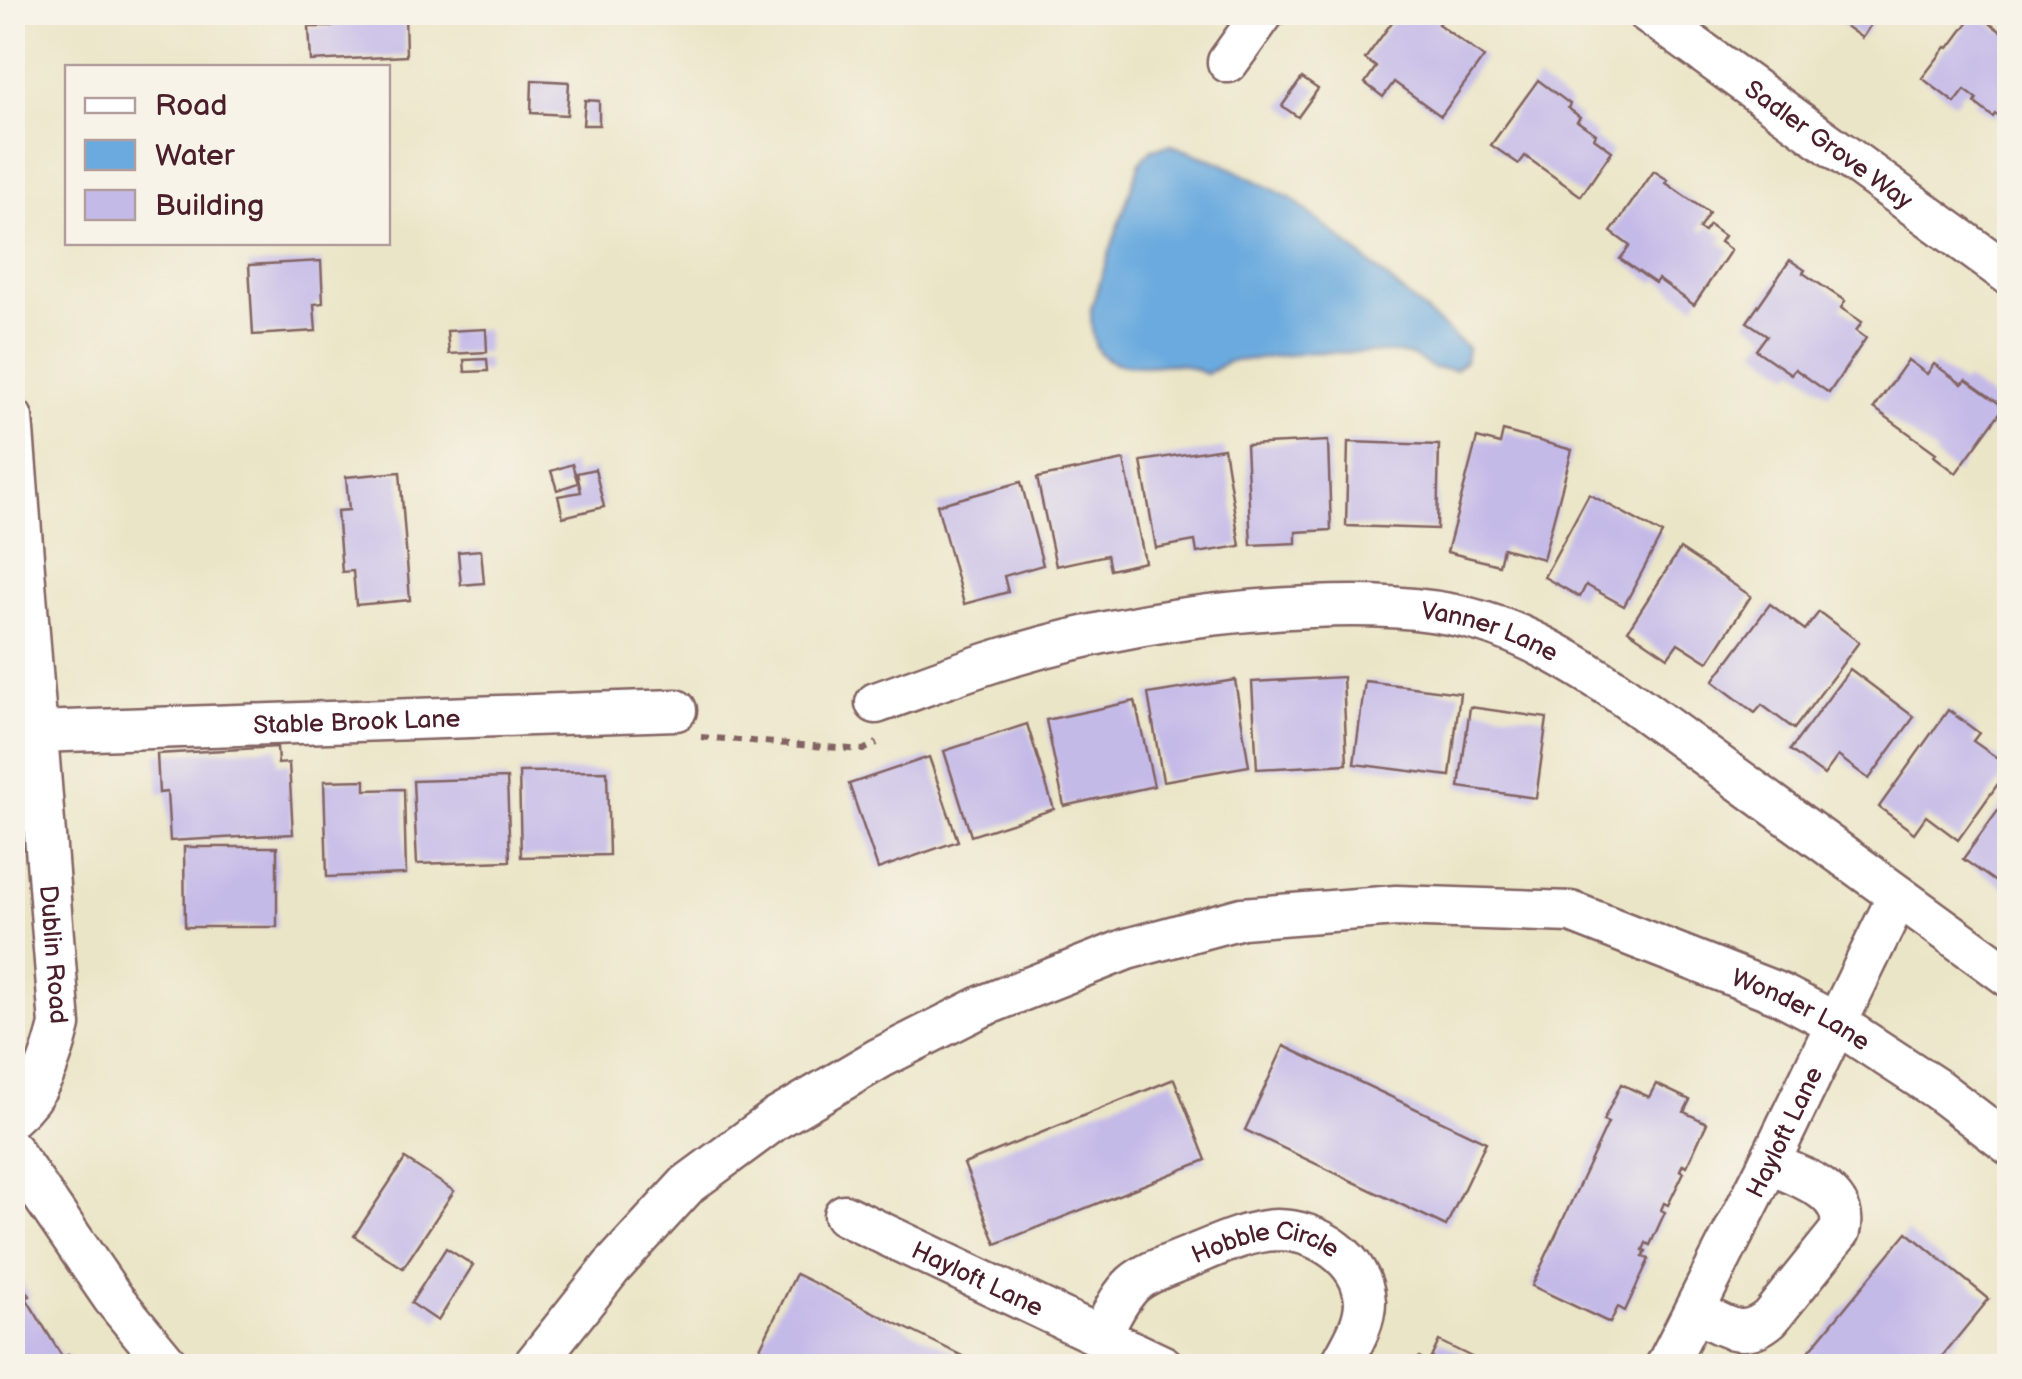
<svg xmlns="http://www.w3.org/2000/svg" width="2022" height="1379" viewBox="0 0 2022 1379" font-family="'Balsamiq Sans',sans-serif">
<rect width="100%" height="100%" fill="#f7f3e8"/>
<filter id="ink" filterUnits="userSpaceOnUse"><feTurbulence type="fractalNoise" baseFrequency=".01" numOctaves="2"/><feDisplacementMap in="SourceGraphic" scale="20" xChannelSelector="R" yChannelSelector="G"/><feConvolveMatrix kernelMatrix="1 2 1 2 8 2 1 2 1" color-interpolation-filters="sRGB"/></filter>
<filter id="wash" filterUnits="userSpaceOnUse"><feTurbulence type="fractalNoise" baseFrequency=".0048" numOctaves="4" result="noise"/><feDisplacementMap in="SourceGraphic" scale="40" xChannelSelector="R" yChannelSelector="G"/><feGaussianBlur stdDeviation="2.25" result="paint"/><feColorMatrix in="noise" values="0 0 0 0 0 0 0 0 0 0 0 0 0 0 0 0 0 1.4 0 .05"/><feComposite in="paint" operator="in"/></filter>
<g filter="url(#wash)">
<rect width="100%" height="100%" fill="#ebe5c7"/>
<path fill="#6baade" stroke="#5a6484" stroke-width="2.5" d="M1171 145 1221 163 1292 199 1345 242 1467 348 1465 361 1455 370 1433 368 1413 356 1397 353 1314 352 1227 362 1206 374C1196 370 1186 365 1176 364 1165 364 1154 366 1144 366 1098 366 1091 351 1091 308L1140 162 1152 149Z"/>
<g id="blocks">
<g fill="#c4bae8">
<polygon points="332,12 405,12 406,56 311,61 309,27 332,27"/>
<polygon points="1392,12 1447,12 1438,24 1484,57 1441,116 1394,82 1383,97 1365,83 1376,67 1365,59 1392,22 1387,19"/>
<polygon points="1826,12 1879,12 1862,38"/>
<polygon points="1975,13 2003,33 2004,30 2010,33 2010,124 1995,114 1993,117 1975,103 1977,99 1965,90 1955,103 1922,78 1946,47 1949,48"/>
<polygon points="1302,78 1318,89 1298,117 1282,106"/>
<polygon points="532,80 569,82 567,115 531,113"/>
<polygon points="1538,80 1570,104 1568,108 1580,117 1577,121 1596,134 1594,138 1612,151 1581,196 1525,156 1519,164 1491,145"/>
<polygon points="585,100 599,101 599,125 583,125"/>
<polygon points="1654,171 1668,180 1666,183 1709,213 1699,229 1704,232 1709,225 1724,236 1720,242 1731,250 1694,305 1658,279 1655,283 1620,259 1630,246 1611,232"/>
<polygon points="1790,260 1805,270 1803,273 1845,301 1841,308 1862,322 1856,331 1866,338 1829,393 1795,369 1791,374 1756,350 1767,335 1747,322"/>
<polygon points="321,261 323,303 314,304 316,331 253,335 249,265"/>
<polygon points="486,329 487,352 449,354 447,331"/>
<polygon points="487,359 488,371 465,372 464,360"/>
<polygon points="1908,360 1927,374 1934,364 1962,384 1966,380 2004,407 1956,473 1934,456 1936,453 1874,408"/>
<polygon points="1503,431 1572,450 1543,559 1503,548 1499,565 1447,552 1477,438 1500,444"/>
<polygon points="1328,441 1331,530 1296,532 1296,543 1251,545 1246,445"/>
<polygon points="1348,442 1439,445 1437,529 1346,526"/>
<polygon points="1224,448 1240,546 1197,553 1195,541 1156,548 1141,461"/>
<polygon points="1124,460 1145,562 1110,570 1107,555 1056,566 1037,478"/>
<polygon points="572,464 578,483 557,490 551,471"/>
<polygon points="595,469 604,507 563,517 558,496 581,492 577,473"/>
<polygon points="400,472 410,600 356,605 353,571 342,572 337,511 349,510 346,477"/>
<polygon points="1021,482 1043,565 1004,576 1008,592 964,604 937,505"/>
<polygon points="1589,494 1662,534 1624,606 1586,585 1580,597 1544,577"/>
<polygon points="1680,549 1751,596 1708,662 1678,643 1668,657 1628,630"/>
<polygon points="481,550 484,583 461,585 458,552"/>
<polygon points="1770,604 1805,630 1819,612 1859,642 1794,729 1762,705 1755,713 1713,681"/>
<polygon points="1850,669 1914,717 1869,779 1838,756 1824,775 1790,750"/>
<polygon points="1343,677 1347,764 1257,769 1252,682"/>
<polygon points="1235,680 1249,766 1163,781 1148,694"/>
<polygon points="1365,681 1460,693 1450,776 1354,764"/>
<polygon points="1135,701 1154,786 1064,806 1046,720"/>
<polygon points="1470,707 1547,718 1536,798 1459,787"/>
<polygon points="1948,710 1979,733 1973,741 2010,767 1958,840 1926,816 1914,833 1879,807"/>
<polygon points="1027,724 1054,809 971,836 944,751"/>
<polygon points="277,747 278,764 289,763 293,834 170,841 167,792 159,793 157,754"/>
<polygon points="929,757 958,841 878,869 849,784"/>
<polygon points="607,771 609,855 521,857 519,772"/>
<polygon points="507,778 510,861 417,864 413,781"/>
<polygon points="365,780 365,790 404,789 406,874 327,877 324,781"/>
<polygon points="2010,794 2010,892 1963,859"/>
<polygon points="184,847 277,847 277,927 185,927"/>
<polygon points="1284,1046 1486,1142 1446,1226 1245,1130"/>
<polygon points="1174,1079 1206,1160 996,1244 964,1164"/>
<polygon points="1621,1084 1649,1097 1656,1084 1690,1100 1684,1112 1707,1123 1687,1166 1683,1164 1680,1170 1684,1172 1668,1205 1664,1203 1661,1210 1665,1212 1650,1245 1646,1243 1643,1250 1646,1251 1643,1257 1649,1259 1625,1311 1618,1307 1610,1323 1532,1286 1608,1123 1603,1121"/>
<polygon points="405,1159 454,1191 403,1268 354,1236"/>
<polygon points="1907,1232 1989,1299 1934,1366 1797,1366"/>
<polygon points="446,1248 473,1265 438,1321 411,1303"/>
<polygon points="12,1267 30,1296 26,1298 63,1358 68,1355 75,1366 12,1366"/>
<polygon points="796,1274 983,1366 797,1366 760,1348"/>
<polygon points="1439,1341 1490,1366 1414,1366 1419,1357 1429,1362"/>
</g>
</g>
</g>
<g filter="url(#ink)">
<use href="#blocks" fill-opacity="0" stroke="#826462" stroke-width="2.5"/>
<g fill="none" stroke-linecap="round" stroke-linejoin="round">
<g stroke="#826462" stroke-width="45">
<g id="minor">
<path id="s1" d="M1647 12 2010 275"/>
<polyline points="1228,62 1264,12"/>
<path id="s2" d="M12 418 60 1025C51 1060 41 1092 12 1116"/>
<path id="s3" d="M876 703C919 688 962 671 1005 658 1104 628 1208 611 1311 607 1371 604 1441 606 1498 627 1539 642 1575 664 1611 687L2010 977"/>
<path id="s4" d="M37 732 676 710"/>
<polyline points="12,1151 113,1298 169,1366"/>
<path id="s5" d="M844 1215 1163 1366"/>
<path d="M1695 1311C1723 1325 1742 1342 1770 1318L1840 1231C1850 1191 1797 1176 1769 1163"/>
<path id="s6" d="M1100 1336C1110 1319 1118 1298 1133 1284 1148 1271 1170 1265 1189 1257 1216 1246 1247 1231 1277 1230 1317 1230 1363 1259 1365 1302 1365 1325 1350 1347 1340 1366"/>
<path id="s7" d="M533 1366 611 1268 688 1184 776 1119 880 1058 983 1006 1127 949 1242 918 1396 906 1571 912 1780 994 1836 1023 1937 1089 2010 1145"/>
<path id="s8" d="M1666 1366 1769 1163 1898 896"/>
</g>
</g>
<polyline stroke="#826462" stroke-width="6" stroke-dasharray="8 8" stroke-linecap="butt" points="701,737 863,750 877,743"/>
<use href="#minor" stroke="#fff" stroke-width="40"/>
</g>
</g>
<g text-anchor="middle" stroke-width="8" stroke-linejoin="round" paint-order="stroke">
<g font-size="25" fill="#4a1f2b" stroke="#f7f3e8">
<text dy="9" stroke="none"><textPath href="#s1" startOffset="225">Sadler Grove Way</textPath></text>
<text dy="9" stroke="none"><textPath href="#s3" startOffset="630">Vanner Lane</textPath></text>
<text dy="9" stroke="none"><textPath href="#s4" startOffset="320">Stable Brook Lane</textPath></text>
<text dy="9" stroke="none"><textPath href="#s2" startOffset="538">Dublin Road</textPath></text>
<text dy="9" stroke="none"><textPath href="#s7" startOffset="1438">Wonder Lane</textPath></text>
<text dy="9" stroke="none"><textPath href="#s8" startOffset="262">Hayloft Lane</textPath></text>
<text dy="9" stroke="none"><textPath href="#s6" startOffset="205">Hobble Circle</textPath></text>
<text dy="9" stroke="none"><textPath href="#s5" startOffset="148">Hayloft Lane</textPath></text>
</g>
</g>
<rect width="2022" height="1379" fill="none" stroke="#f7f3e8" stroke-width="50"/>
<rect x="65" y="65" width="325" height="180" fill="#f7f3e8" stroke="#b29e9c" stroke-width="2.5"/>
<rect x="85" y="98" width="50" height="15" fill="#ffffff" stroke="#b29e9c" stroke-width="2.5"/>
<text x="155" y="115" font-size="30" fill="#4a1f2b">Road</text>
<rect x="85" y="140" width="50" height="30" fill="#6baade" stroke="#b29e9c" stroke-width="2.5"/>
<text x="155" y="165" font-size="30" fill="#4a1f2b">Water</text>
<rect x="85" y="190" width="50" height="30" fill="#c4bae8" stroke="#b29e9c" stroke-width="2.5"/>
<text x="155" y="215" font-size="30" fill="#4a1f2b">Building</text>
</svg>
